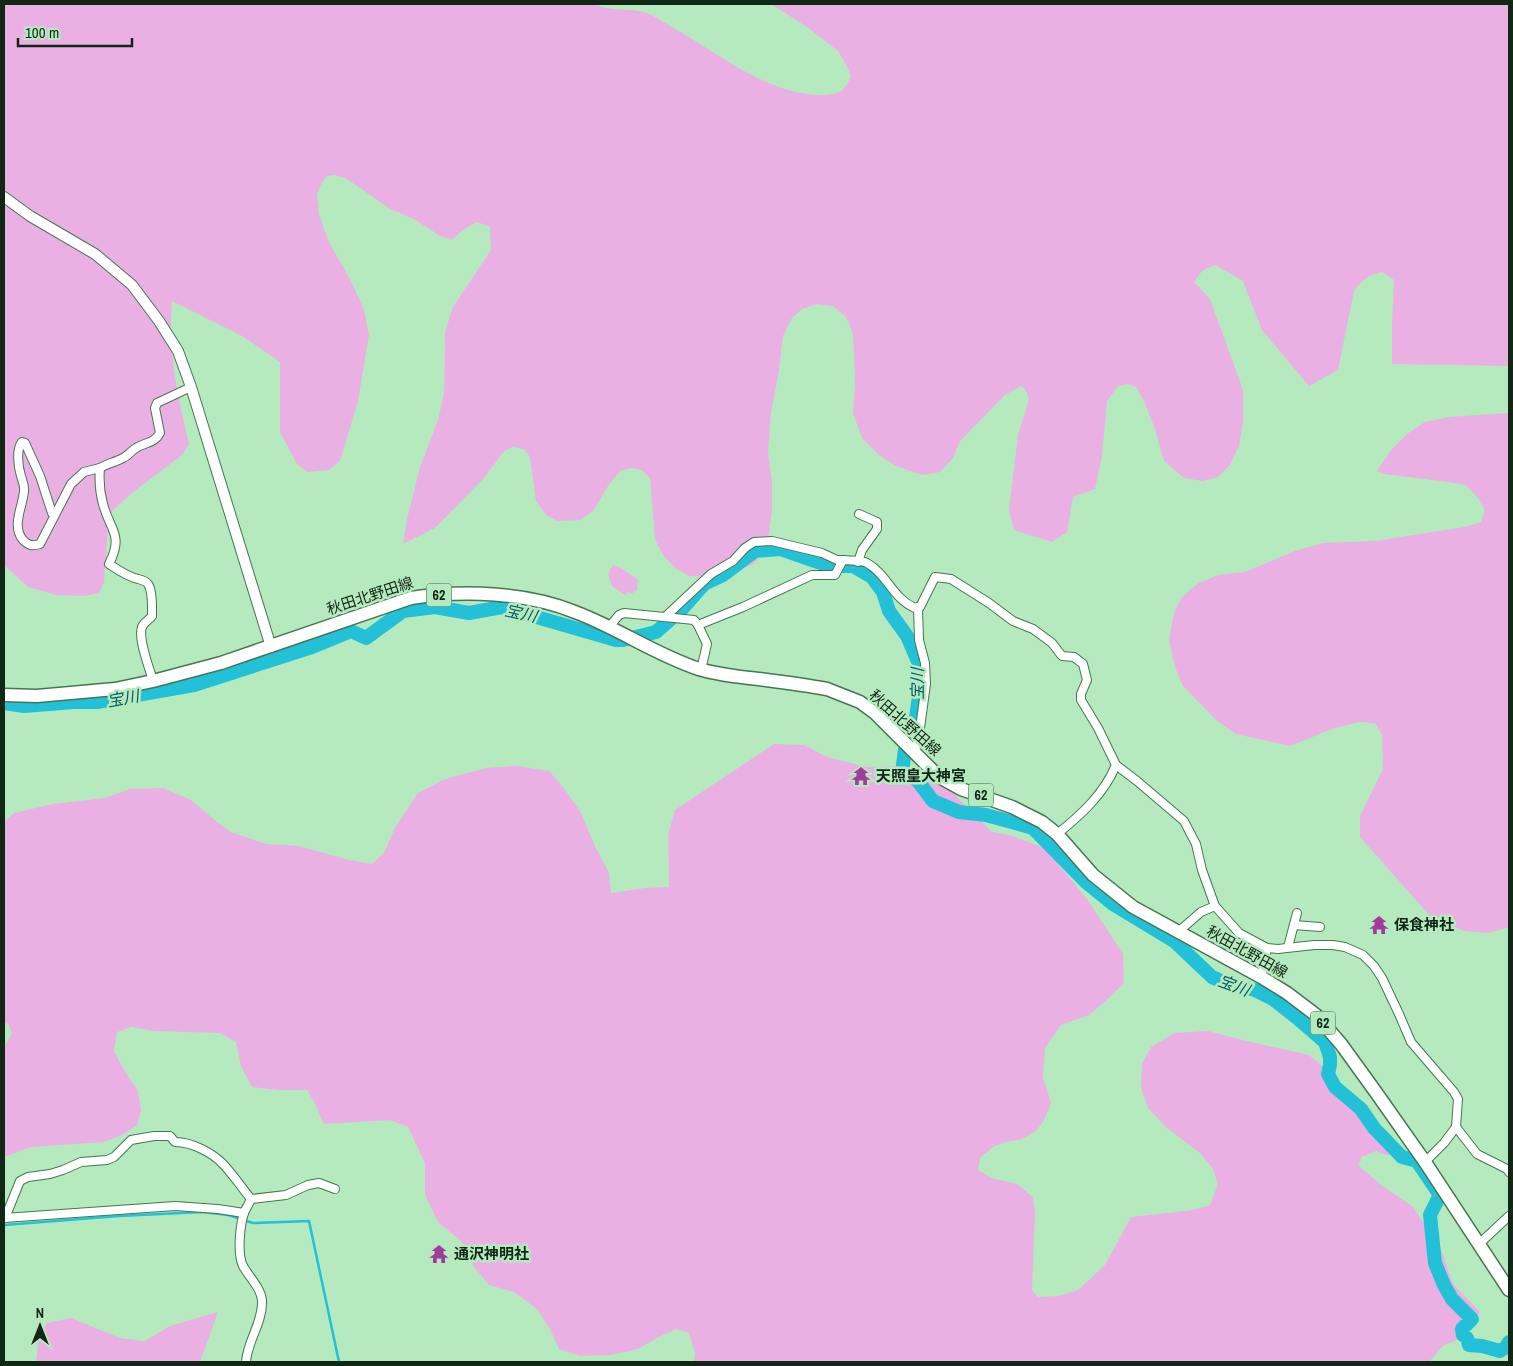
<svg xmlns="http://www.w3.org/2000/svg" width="1513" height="1366" viewBox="0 0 1513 1366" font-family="'Archivo Narrow','Noto Sans JP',sans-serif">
<rect width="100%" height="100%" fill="#b5eabe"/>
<g fill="#eab0e4">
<path d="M4 4H595C613 13 630 7 647 13 657 17 668 25 677 30 721 55 766 93 818 95 836 95 844 94 851 76L846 64 838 51 807 27 771 4H1509V366L1392 364V323L1394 280 1382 272C1368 275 1362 280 1354 291L1338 370 1309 386 1262 330 1243 281 1215 265 1202 271 1194 282 1210 299 1243 390V422L1239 446 1230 465 1218 477 1203 481 1184 478 1164 461 1155 429 1144 401 1136 387 1128 384 1118 386 1107 401 1102 456 1095 489 1073 497 1067 532 1052 542 1014 530 1009 510 1018 435 1029 399 1025 389 1021 386 1005 395 960 441 953 458 940 472 922 475 896 466 879 455 862 438 853 413 855 381 853 334 846 317 833 306 817 304 802 309 792 318 783 336 778 377 771 412 768 453 772 481V510L769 534 762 553 755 563 740 570 708 577 689 576 675 568 663 555 655 539 650 478 642 470 632 468 620 471 608 486 593 511 580 520 557 521 546 515 536 501 530 457 524 449 513 447 504 451 484 478 435 528 403 544 407 519 420 467 438 420 444 393 445 332 453 307 491 250 490 227 477 222 463 230 452 240 440 236 414 219 390 209 347 179 335 175 327 176 320 186 317 195 319 215 329 242 352 283 364 310 369 335 358 401 340 461 329 470 307 472 297 464 280 432V362L242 336 172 301C172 312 170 322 171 332 172 370 180 407 189 444L182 455 132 493 109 514 104 582 99 593 84 596 56 595 28 587 4 565Z"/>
<polygon points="1509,413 1509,927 1489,933 1464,931 1431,917 1360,837 1360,816 1383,769 1382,735 1375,723 1358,722 1332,729 1290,746 1236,734 1216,720 1183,686 1175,667 1169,640 1174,613 1182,597 1197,584 1218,575 1245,572 1295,551 1323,543 1375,541 1465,527 1481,522 1485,510 1478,498 1466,485 1449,482 1384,474 1377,471 1392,449 1407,434 1425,422 1449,417"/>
<polygon points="613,565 623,569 638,580 637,590 631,594 628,592 625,595 612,586 608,574"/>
<polygon points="774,744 804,745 827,757 867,767 903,766 930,773 949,789 992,832 1009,835 1045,848 1087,899 1123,954 1124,983 1109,998 1089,1015 1061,1025 1045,1048 1043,1077 1051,1103 1044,1120 1036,1131 1020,1140 1005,1142 993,1147 980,1158 978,1170 992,1178 1017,1184 1033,1197 1035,1212 1032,1290 1038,1297 1059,1296 1078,1290 1105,1265 1131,1217 1193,1210 1210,1205 1218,1184 1213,1169 1200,1153 1167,1128 1148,1108 1141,1088 1142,1064 1151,1047 1175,1033 1208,1031 1242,1040 1309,1055 1331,1073 1354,1099 1375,1128 1396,1146 1393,1154 1385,1155 1376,1151 1362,1157 1358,1165 1381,1185 1412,1206 1440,1247 1453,1284 1480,1312 1461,1338 1443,1346 1429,1362 694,1362 695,1353 689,1333 676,1329 659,1337 638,1349 611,1355 580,1356 559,1349 550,1329 537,1309 514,1292 489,1285 474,1267 462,1242 438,1222 425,1195 425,1163 408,1127 390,1120 324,1124 315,1104 307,1090 278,1090 252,1087 241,1066 236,1042 220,1033 154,1031 132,1027 117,1032 114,1051 124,1070 138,1091 141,1110 137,1125 122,1135 104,1142 31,1147 4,1157 4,1048 12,1033 8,1024 4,1022 4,822 14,813 53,804 105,798 130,789 163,788 191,800 217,822 231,832 266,844 299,846 349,860 372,864 384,853 395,828 418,793 445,779 486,768 517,766 549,771 563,787 580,811 595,846 609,873 611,893 645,888 669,887 668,835 675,810"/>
<polygon points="218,1312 200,1362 36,1362 39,1336 47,1323 71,1318 120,1338 145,1341 170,1326"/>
</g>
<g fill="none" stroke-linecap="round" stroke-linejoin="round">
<polyline stroke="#22c1d7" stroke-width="2.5" points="4,1225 119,1216 202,1212 228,1215 253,1223 309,1221 339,1362"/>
<polyline stroke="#22c1d7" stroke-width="14" points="4,703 24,706 74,702 97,702 194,685 312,647 351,631 366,638 403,611 435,607 469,613 502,607 616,640 623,640 656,632 681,610 704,584 723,575 755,551 780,549 829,566 853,566 872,577 883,592 889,611 907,636 920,666 920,689 916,718 905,750 902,772 917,780 933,801 959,812 986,815 1033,828 1086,882 1113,904 1174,941 1212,977 1230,985 1255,990 1273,999 1296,1017 1325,1042 1330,1057 1330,1065 1328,1074 1335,1087 1361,1109 1374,1128 1402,1157 1417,1161 1440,1195 1430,1215 1435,1263 1444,1285 1452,1299 1472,1319 1462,1329 1463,1335 1467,1338 1469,1345 1482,1346 1500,1351 1506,1347 1509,1342"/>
<g stroke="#457650" stroke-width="10">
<g id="minor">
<path d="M55 514 52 513 40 476 25 443 22 442C16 450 18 466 21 476 22 480 25 486 24 491 23 506 11 526 23 540 29 546 32 546 40 544L71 484 84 472 100 468"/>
<polyline points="858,562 862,550 877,529 877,522 859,514"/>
<polyline points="665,617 711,574 733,561 745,548 754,542 772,541 822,553 837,560 843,560"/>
<polyline points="698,625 707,644 701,670"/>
<path d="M609 627 619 615 624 613 694 620 698 625 743 607 812 575H835L843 560C850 561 861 560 867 563 888 575 892 598 915 608L920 607 935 577 951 579 989 603 1013 621 1033 629 1052 643 1062 656 1074 657 1083 664 1087 680 1081 694V700L1098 728 1116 765 1137 781 1184 821 1196 844 1202 870 1215 906 1239 933 1267 948 1278 949 1314 945H1333L1345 947 1363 955 1374 966 1382 978 1399 1014 1411 1042 1454 1092 1458 1099 1456 1127 1444 1143 1425 1162"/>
<path d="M153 681C150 669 136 636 143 625 145 622 150 619 152 616 152 608 153 591 148 584 146 581 142 580 138 579 128 577 118 570 109 564 124 534 110 531 103 504 100 493 99 479 100 468 107 464 115 462 123 458 128 456 131 451 136 448 145 442 154 444 160 433L155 408 157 403 191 387"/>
<polyline points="915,752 920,728 926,684 925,663 919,640 918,607"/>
<path d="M1057 834C1081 815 1104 794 1116 765"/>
<polyline points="1294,925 1320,927"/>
<polyline points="1178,932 1201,912 1215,906"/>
<polyline points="1288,947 1297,913"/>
<polyline points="1261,977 1267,948"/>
<polyline points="1456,1127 1477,1154 1507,1169 1509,1172"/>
<polyline points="4,1218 175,1206 218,1209 244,1213"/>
<path d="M5 1218 20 1181 28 1177 50 1174 63 1170 81 1162 107 1160 114 1157 131 1140 154 1136H170L175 1142C192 1142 213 1153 224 1165 234 1176 242 1188 251 1199"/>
<polyline points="1479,1244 1509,1216"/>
<path d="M246 1362C247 1342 262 1324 262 1303 263 1290 249 1277 243 1266 237 1254 240 1225 244 1213 246 1208 249 1204 251 1199L286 1195 308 1185 319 1183 335 1189"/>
</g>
</g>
<g stroke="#457650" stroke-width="12">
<polyline id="tertiary" points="4,197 30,216 95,254 132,285 159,321 178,351 191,387 271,647"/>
</g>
<g stroke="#457650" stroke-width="15">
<path id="primary" d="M4 695 37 696 115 689 153 681 221 663 411 598C463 590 526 592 575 612 618 628 656 655 699 669 719 675 739 677 759 679 782 682 805 685 827 689L860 702 875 713 931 769 943 779 961 789 1012 807 1042 822 1057 834 1093 875 1133 907 1261 977 1287 993 1316 1015 1341 1044 1375 1091 1425 1162 1509 1290"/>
</g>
<use href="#minor" stroke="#fff" stroke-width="8"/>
<use href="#tertiary" stroke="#fff" stroke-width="10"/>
<use href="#primary" stroke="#fff" stroke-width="12"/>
</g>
<defs>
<g id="temple-bare" transform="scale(1.5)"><path d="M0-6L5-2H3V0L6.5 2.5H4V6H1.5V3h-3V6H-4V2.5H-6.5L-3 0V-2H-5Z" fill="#a33b9d" stroke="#b5eabe" stroke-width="2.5" paint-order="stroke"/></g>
</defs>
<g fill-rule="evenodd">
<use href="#temple-bare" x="861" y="776"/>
<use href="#temple-bare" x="1379" y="925"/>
<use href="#temple-bare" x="439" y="1254"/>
</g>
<g text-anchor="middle" stroke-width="5" stroke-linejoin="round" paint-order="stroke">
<g fill="#b5eabe" stroke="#436148" stroke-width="1">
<rect x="426.5" y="583.5" width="25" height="23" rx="4"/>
<rect x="968.5" y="783.5" width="25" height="23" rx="4"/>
<rect x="1310.5" y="1011.5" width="25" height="23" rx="4"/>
</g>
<g font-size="14" font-weight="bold" fill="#122616">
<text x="439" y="600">62</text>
<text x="981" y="800">62</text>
<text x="1323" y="1028">62</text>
</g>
<g font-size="15" fill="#122616" stroke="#b5eabe">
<text transform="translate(370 596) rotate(-18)" y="5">秋田北野田線</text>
<text transform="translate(905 723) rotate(42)" y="5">秋田北野田線</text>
<text transform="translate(1247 952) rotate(29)" y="5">秋田北野田線</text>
</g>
<g font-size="15" font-weight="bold" fill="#122616" stroke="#b5eabe" text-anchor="start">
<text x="876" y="781">天照皇大神宮</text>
<text x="1394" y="930">保食神社</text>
<text x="454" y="1259">通沢神明社</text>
</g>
<g font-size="16" font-style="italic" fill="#005965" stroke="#b5eabe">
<text transform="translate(521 613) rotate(13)" y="6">宝川</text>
<text transform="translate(917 684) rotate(-90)" y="6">宝川</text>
<text transform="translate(123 698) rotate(-10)" y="6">宝川</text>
<text transform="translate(1234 985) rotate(20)" y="6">宝川</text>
</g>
</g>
<rect width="1513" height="1366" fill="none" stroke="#122616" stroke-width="10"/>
<g transform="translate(40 1326)" stroke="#b5eabe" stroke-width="4" paint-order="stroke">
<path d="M0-4L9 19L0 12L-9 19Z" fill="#122616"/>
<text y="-8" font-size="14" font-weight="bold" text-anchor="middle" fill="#122616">N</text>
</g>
<path d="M18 38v8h114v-8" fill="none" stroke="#122616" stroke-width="2.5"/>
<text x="25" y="38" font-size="15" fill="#122616" stroke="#b5eabe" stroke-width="4" paint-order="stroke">100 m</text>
</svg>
